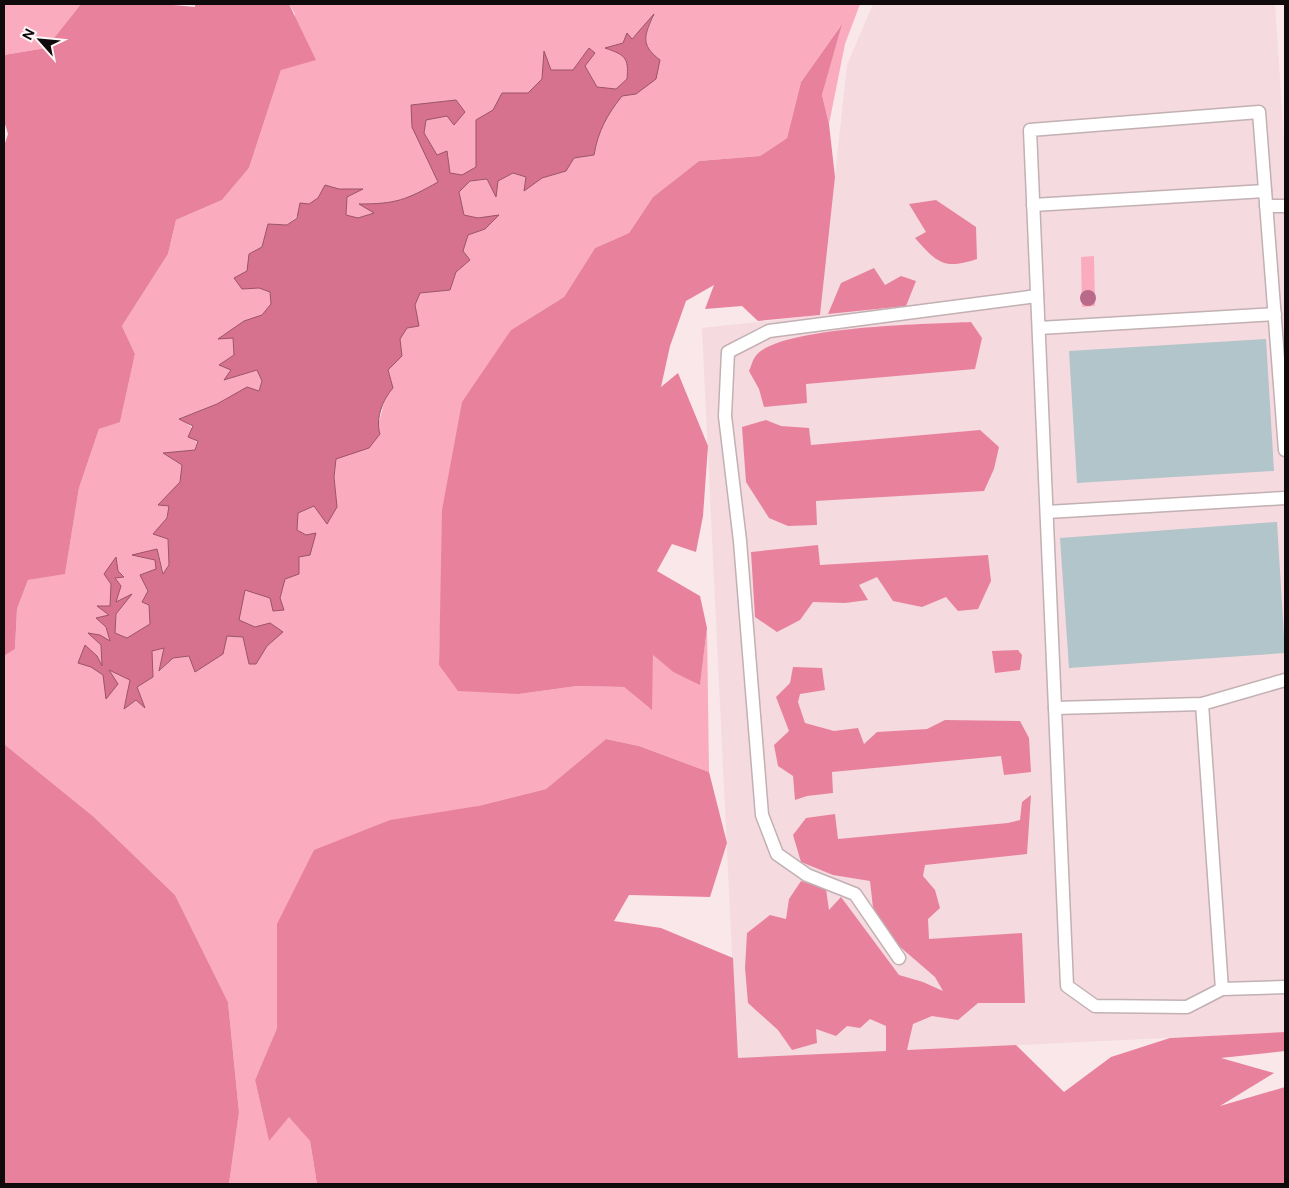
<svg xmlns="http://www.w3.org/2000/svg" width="1289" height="1188" viewBox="0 0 1289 1188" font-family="'DM Sans',sans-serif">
<rect width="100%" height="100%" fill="#f9e7ea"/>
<polygon fill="#f5dadf" points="873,4 1275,4 1285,157 1285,1032 737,1059 702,328 820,315 847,65"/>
<g fill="#faacbe" fill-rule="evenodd">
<polygon points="4,4 81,4 46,48 4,55"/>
<path d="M289 4H860L845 44 829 124 822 95 841 25 801 82 787 138 760 156 699 161 653 197 629 233 595 248 564 297 511 330 441 593 439 665 519 694 577 686 624 687 651 709 653 655 673 672 700 684 707 628 709 772 639 746 606 739 546 789 478 806 277 924V1028L255 1080 269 1140 289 1116 310 1141 317 1184H229L239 1112 228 1002 175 895 94 817 4 744V656L15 649 17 609 28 580 65 573 79 488 99 429 120 421 135 354 122 326 168 254 176 220 222 200 249 168 281 70 295 14ZM654 16 645 36 648 51 636 94 622 96C607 115 598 131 594 155L574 158 566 171 542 178 524 190 526 177 513 173 497 181 496 196 487 179 470 181 459 192 464 215 478 218 498 216 485 229 468 235 463 251 470 260 456 272 450 290 420 293 415 305 419 326 407 328 400 338 402 356 388 370 393 388C381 401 384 410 378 424 375 434 346 455 336 459L334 477 337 507 327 523 314 506 298 513 297 530 306 535 316 534 285 579 280 598H271L245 589 238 620 255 627 270 623 282 632 267 646 256 664H249L244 637 227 636 195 671 190 656 173 658 160 671 164 647 151 651 137 687 145 707 136 699 124 708 130 680 108 669 114 680 91 667 102 668 101 645 89 633 110 642 106 627 97 618 110 615 98 606H110L115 557 118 571 124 576 114 578 116 603 130 595 116 614 115 633 127 638 150 624 148 591 157 569 155 560 134 555 157 549 164 574 169 565 168 539 154 534 167 518 169 506 159 505 180 482 182 465 164 454 195 450C200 433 193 427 180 418L217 404 247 387 258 392 262 381 257 370 225 380 231 370 219 365 234 355 233 337 219 339 244 321 262 315 271 304V292L259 288 242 289 247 271 262 247 268 224 287 225 318 198 325 185 339 189H361L347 197 346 215 358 218 374 213 361 204C397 204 407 199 438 182L428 161 412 105 456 100 464 112 426 120 424 133 437 155 447 152 450 173 462 176 476 167 477 120 493 110 502 93H528L543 79 544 53 551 70H574L589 48 595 53 585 66 597 87 616 89 627 79C629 58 626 55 606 48L623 43 628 34 631 39Z"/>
<polygon points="1094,256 1095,306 1082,307 1081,257"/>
</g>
<g fill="#e8829c">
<polygon points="81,4 163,4 195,7 195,4 289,4 316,60 281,70 249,168 222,200 176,220 168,254 122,326 135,354 120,422 99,429 79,488 65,574 28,580 17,609 15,649 4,656 4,146 8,134 4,121 4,55 46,48"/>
<polygon points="842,24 822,95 829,124 835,177 820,315 758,321 742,306 705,309 714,285 686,301 670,346 661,387 678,373 708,446 703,516 696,552 672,544 657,571 700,596 707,628 700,685 673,672 653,655 652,710 624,687 577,686 519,694 458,691 439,665 442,510 462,402 511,330 564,297 595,248 629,233 653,197 699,161 760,156 787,138 801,82"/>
<path d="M936 200 976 227 977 259C944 270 937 263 915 238L926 232 909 204Z"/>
<polygon points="874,268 885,285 901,276 916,281 906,306 828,314 841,283"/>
<path d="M971 322 982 338 975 369 806 384 807 403 764 407 759 389 749 371C751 367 752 361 755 357 775 326 931 324 971 322Z"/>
<polygon points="766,420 781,426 809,428 811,445 980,430 999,447 994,469 984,491 816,501 817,525 788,526 769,518 746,482 742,427"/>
<polygon points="818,545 820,565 988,555 991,581 978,609 958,611 946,597 922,607 893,601 877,577 859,585 868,600 845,603 813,602 800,620 777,632 755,617 751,552"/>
<polygon points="1018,650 1022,655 1020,670 995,673 992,651"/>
<polygon points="793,667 822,668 825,690 800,694 798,702 805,723 834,731 858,728 864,744 877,732 927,729 945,720 1020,721 1029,738 1031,772 1004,775 1001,756 832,772 833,793 807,796 795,800 793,776 778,766 774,745 789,731 776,697 790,683"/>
<polygon points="606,739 639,746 709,772 727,843 710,897 629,895 614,921 661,928 733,958 738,1058 886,1051 886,1026 870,1019 860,1028 847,1026 836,1036 816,1029 817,1043 792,1050 778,1030 748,1003 745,968 747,933 770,915 786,919 789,899 801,881 826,889 829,910 841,897 899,975 923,982 943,991 935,977 899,946 873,908 870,881 833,875 801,862 793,835 806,818 835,814 838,839 1008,823 1020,820 1022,802 1031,795 1027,854 925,865 923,876 935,890 940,908 928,919 929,939 1022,933 1025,1003 978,1003 958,1020 932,1016 913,1024 907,1050 1016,1045 1064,1092 1111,1057 1170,1038 1285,1032 1285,1051 1221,1058 1274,1073 1220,1106 1285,1087 1285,1184 317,1184 310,1141 289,1117 269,1141 255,1080 277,1028 277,924 314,850 390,820 478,806 546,789"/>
<polygon points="4,744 94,817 175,895 228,1002 239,1112 229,1184 4,1184"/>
</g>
<path fill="#d6728d" stroke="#9b5366" d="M654 14C645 35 639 44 660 60L656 79 636 94 622 96C607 115 598 131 594 155L574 158 566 171 542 178 524 191 526 177 513 173 498 181 496 197 487 179 470 181 459 192 464 215 478 218 499 215 485 229 468 235 463 251 470 260 456 272 450 290 420 293 415 305 419 326 407 328 400 339 402 356 388 370 393 388C383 399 375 419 380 434L369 448 336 459 334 477 337 507 327 524 314 506 298 513 297 530 306 535 316 533 310 555 299 557V574L285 579 280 598 284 610 273 611 270 598 245 590 239 620 255 627 270 623 283 632 267 646 256 664H249L243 637 227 636 223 654 195 672 189 656 173 658 159 671 164 648 152 651 153 677 137 687 145 708 136 700 124 709 130 680 109 670 118 684 106 699 103 675 91 667 78 663 85 645 97 656 102 666 101 645 88 633 100 635 110 641 106 627 96 618 109 615 97 606H110L111 584 104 574 116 557 118 571 124 577 115 578 121 586 116 602 132 594 116 614 115 633 127 638 150 624 149 605 142 602 148 591 140 575 156 569 155 560 132 555 157 549 163 574 169 565 168 539 153 534 167 518 169 506 158 505 180 482 182 465 163 453 195 450 198 441 188 437 193 426 179 419 217 404 247 387 259 391 262 381 257 370 224 380 231 370 219 365 234 355 233 338 218 339 244 321 262 315 271 304 270 292 259 288 242 289 234 278 247 271 249 254 262 247 268 224 287 225 297 218 300 203 309 204 318 198 325 185 339 189H363L347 197 346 215 358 218 374 213 359 204C396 204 406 200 438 182L412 127 411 105 456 100 465 112 454 125 447 116 426 120 424 133 437 155 447 151 450 173 462 175 476 167V120L493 110 502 93H528L542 79 544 51 551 70H573L589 48 595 53 585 66 597 87 616 89 627 79C629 57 625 55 605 48L623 43 627 33 632 39Z"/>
<g fill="#b2c5ca">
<polygon points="1266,339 1274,471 1077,483 1069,351"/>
<polygon points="1277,522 1285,653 1069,668 1060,538"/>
</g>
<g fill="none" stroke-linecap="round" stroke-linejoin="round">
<g stroke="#c2b0b3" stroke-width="15">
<g id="service">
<polyline points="1033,205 1265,191"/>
<polyline points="1266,206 1285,206"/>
<polyline points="1039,328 1275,314"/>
<polyline points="1285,450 1259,112 1030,130 1067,986 1095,1006 1187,1007 1222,989 1285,987"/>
<polyline points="1047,512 1285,498"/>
<polyline points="1202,704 1222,989"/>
<polyline points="1055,708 1202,704 1285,680"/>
<polyline points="899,958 855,894 807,875 777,854 762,815 740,541 725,416 728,352 769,331 1037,296"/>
</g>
</g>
<use href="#service" stroke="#fff" stroke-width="12"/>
</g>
<circle fill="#b96a8b" cx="1088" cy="298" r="8"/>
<rect width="1289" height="1188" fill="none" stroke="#100a0c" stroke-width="10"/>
<g transform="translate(40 40) rotate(297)" stroke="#fff7f9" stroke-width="4" paint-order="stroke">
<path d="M0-4L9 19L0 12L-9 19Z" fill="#100a0c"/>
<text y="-8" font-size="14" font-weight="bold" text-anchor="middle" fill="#100a0c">N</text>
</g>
</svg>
